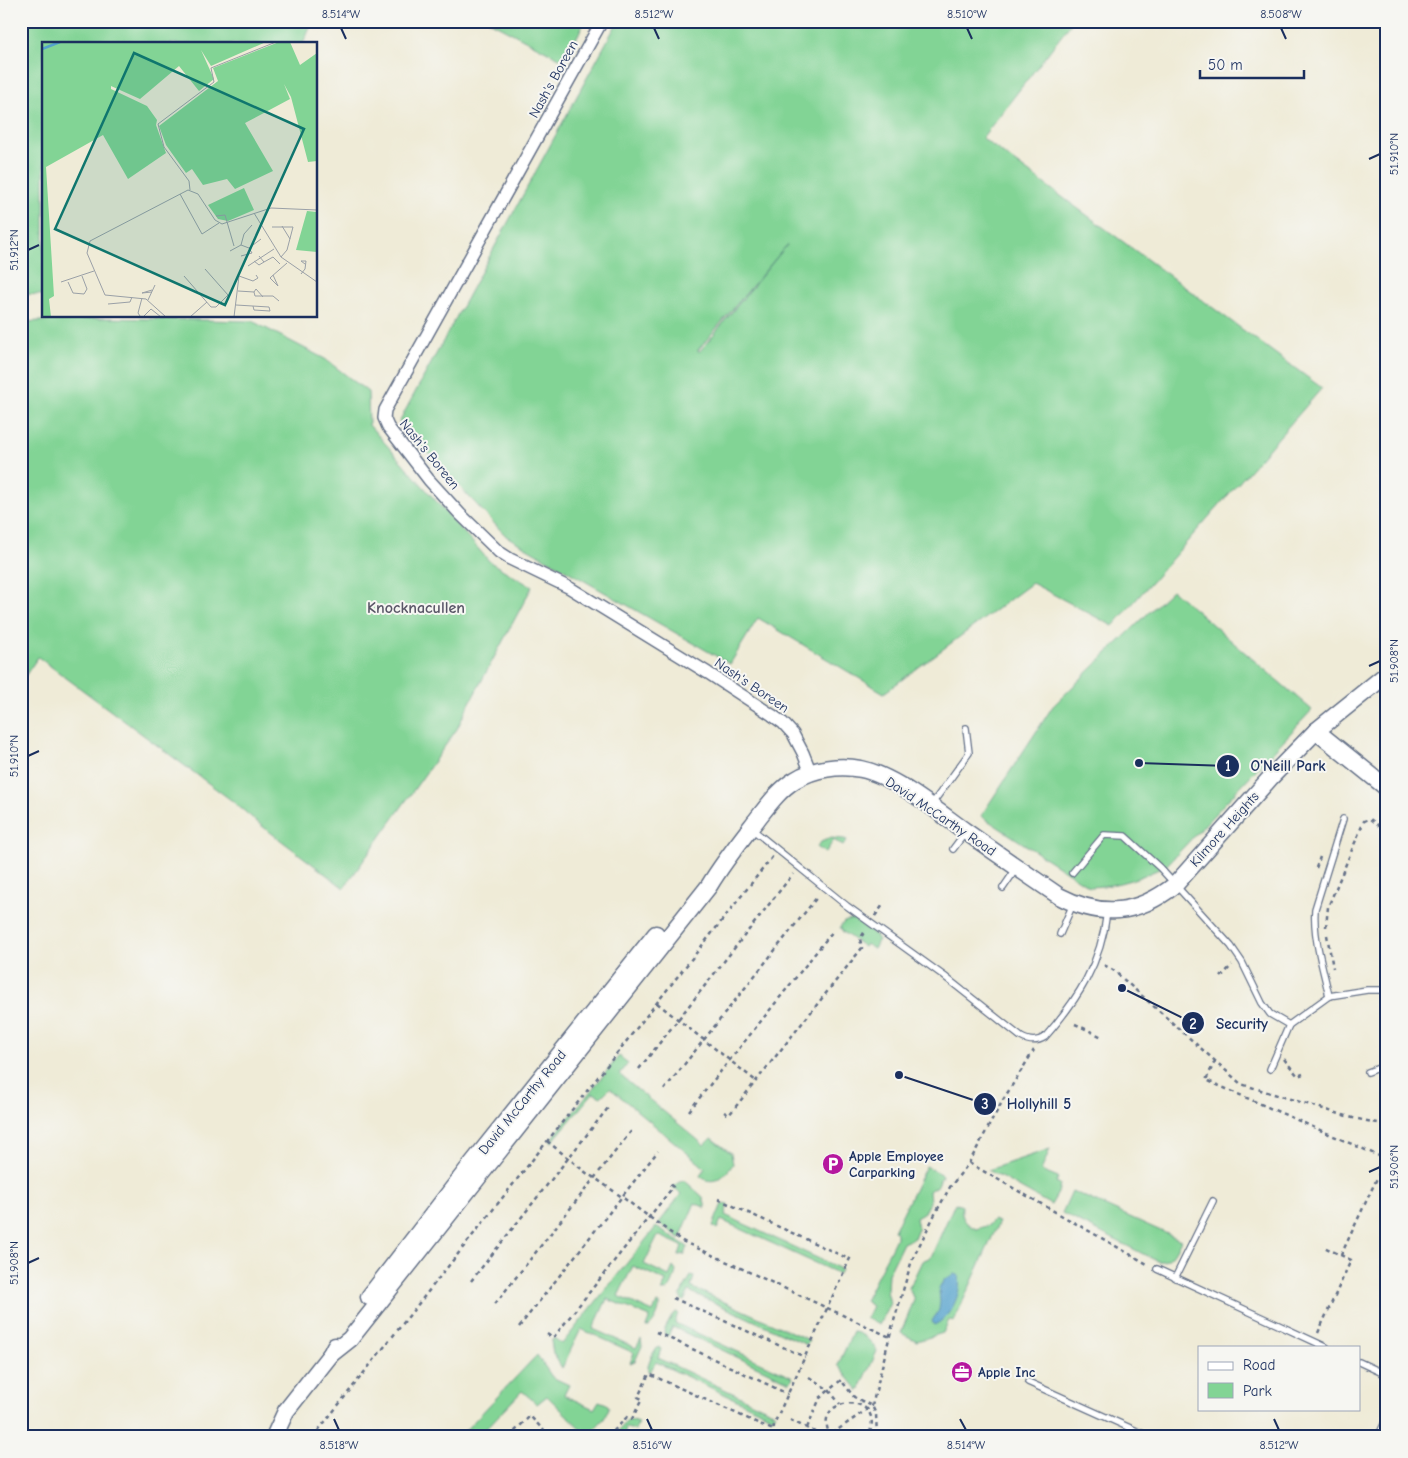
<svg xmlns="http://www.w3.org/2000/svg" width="1408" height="1458" viewBox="0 0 1408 1458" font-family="'Comic Neue',sans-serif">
<rect width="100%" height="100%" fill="#f6f6f2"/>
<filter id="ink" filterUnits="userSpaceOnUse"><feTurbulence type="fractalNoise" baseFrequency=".02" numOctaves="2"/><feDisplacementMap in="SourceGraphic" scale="10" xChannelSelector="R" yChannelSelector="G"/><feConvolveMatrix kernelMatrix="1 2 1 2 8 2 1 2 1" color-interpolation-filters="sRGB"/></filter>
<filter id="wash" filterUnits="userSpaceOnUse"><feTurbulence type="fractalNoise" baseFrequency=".0096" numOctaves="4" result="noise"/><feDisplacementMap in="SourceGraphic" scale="20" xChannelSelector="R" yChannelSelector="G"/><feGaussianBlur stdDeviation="1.12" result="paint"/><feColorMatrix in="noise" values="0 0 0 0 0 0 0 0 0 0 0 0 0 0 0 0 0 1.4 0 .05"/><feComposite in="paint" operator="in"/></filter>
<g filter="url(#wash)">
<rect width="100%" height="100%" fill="#efebd7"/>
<g fill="#82d495" stroke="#4e827a" fill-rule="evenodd">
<polygon points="21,21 313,21 303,44 44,44 44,295 21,294"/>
<polygon points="489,21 585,21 565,61"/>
<path d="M618 21H1073L982 138 1322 388 1113 626 1032 583 884 693 758 618 730 664 506 536 399 422ZM787 245 700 351H698V350Z"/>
<polygon points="104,318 252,321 325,359 368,392 369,425 490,562 532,587 467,708 457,729 344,888 262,826 231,800 38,657 21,682 21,322"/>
<path d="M1172 590 1312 710 1166 866C1139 878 1119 886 1090 887L981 816 1053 706Z"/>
<polygon points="830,838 844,839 847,840 843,846 834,840 825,853 817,847 821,842"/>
<polygon points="854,919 875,935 878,941 874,949 866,944 864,947 843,932 840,927 844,922"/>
<path d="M619 1056 628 1063 620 1075 704 1145 711 1138 731 1153 733 1164C725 1177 713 1187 700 1176L705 1168 610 1088 601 1097 593 1093 552 1142 550 1141Z"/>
<polygon points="1050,1149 1041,1171 1058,1178 1056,1182 1060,1184 1058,1193 1051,1205 988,1170"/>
<polygon points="926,1166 942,1175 938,1185 929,1191 930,1201 923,1214 916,1218 918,1228 914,1238 903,1243 888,1274 887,1291 890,1303 879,1325 866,1318 872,1306 865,1301 896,1238 896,1233 894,1231"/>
<path d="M685 1181 703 1197 706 1208 695 1203 680 1238 659 1223 681 1194 673 1188C676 1183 680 1181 685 1181Z"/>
<path d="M1072 1191 1181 1240C1175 1251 1172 1263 1157 1261L1062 1213Z"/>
<path d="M955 1203 962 1206C960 1218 966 1224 976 1229L989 1225 993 1220 999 1222 954 1321 949 1320 943 1333 917 1341 901 1333 914 1300 909 1288 922 1261 931 1257Z"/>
<polygon points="722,1204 728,1205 725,1215 841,1269 839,1274 721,1220 717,1229 713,1226 714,1223"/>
<path d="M656 1227 688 1247 685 1254 680 1255H679L682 1246 658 1235 644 1264 669 1276 673 1267 676 1271C674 1279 671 1292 662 1291L666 1281 633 1266 618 1296 653 1312 657 1303 659 1304C660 1311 655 1322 649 1327H646L650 1317 607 1299 593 1329 636 1348 641 1339 642 1346 635 1361 630 1363 634 1353 581 1329 562 1368 553 1353 551 1341 554 1338 562 1344Z"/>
<polygon points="691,1276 694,1277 691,1287 809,1340 807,1345 689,1291 684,1301 682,1300 680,1295"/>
<polygon points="676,1312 678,1313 675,1323 793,1377 790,1382 673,1327 668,1336 665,1335 664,1331 673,1314"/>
<path d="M853 1332C864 1333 871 1342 877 1351L859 1391 838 1365Z"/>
<path d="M659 1347 661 1349 658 1358 775 1413 773 1417 656 1362 650 1372 648 1371C647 1364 653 1350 659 1347Z"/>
<polygon points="537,1355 552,1377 569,1385 564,1395 594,1409 599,1401 607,1404 609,1408 604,1419 586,1437 580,1437 584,1432 547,1396 537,1404 522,1391 478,1437 459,1437"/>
<polygon points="629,1419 638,1422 635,1430 626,1428 623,1437 613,1437"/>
</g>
<path fill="#54a2cd" stroke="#386896" d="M954 1274 959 1276C962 1293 951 1318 934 1325L932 1321 939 1310 940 1302 939 1289 944 1280Z"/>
</g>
<g filter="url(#ink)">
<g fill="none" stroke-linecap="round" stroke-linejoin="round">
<g stroke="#657188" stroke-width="8">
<g id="lane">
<polyline points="932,804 969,753 966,728"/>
<path d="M752 829 847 906 944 976 1021 1037C1030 1042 1037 1042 1045 1037 1078 999 1101 964 1107 912"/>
<polyline points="953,849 965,833"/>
<polyline points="1072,873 1104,835 1125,836 1160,868 1231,946 1242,962 1262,1003 1270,1014 1289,1025"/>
<polyline points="1003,888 1016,869"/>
<polyline points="1060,934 1073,904"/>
<path d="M1329 996C1323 968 1313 938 1315 909L1343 819"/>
<polyline points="1270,1069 1289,1025 1329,996 1367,990 1387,990"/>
<polyline points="1368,1072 1387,1065"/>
<polyline points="1157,1269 1326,1347"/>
<polyline points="1175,1278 1213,1201"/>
<polyline points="1359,1362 1387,1375"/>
<polyline points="1028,1382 1150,1437"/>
<polyline points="1378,1437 1387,1418"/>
</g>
</g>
<g stroke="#657188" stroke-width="14">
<polyline id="street" points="602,21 385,410 384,418 388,427 429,480 460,514 499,552 510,559 570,588 708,673 772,715 783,723 793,734 803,753 811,773"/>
</g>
<g stroke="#657188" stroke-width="19">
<g id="secondary">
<polyline points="1316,731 1387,788"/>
<polyline points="369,1297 467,1170 656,934"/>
<path d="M331 1354 350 1339 709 886C724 861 741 840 758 818 769 804 780 789 795 780 814 768 840 765 861 769 895 776 937 811 965 831 996 853 1028 875 1059 896 1101 918 1137 915 1175 885L1271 777 1316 731 1387 674"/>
<polyline points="274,1437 286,1411 331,1354 335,1346"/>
</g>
</g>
<g stroke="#657188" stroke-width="2.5" stroke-dasharray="4 4" stroke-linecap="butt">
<polyline points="1215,24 1218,21"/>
<polyline points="1316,868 1320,857"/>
<polyline points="875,916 883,905"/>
<polyline points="1326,927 1328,907 1364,821 1370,819 1387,832"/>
<polyline points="1327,935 1333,968"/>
<polyline points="1104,965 1113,970 1241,1084 1353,1118 1387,1125"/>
<polyline points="1221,977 1232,965"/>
<polyline points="657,1003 756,1081"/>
<polyline points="1075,1024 1102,1037"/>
<polyline points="1284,1059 1298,1076 1303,1074"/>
<polyline points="1215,1061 1206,1080 1386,1159 1341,1255"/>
<polyline points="639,1069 793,874"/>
<polyline points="664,1090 818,896"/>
<polyline points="689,1111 833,931"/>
<polyline points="724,1112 729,1115 862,948 860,939 865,931"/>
<polyline points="547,1141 589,1175 595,1178 622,1197 682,1241 890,1337"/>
<polyline points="969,1163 1149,1265"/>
<polyline points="718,1199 849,1259"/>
<polyline points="471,1281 608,1108"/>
<polyline points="673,1298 805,1357"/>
<polyline points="495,1304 633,1129"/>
<polyline points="519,1327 658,1151"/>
<polyline points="656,1332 788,1394"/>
<polyline points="1318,1333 1351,1260 1324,1247"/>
<polyline points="547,1334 553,1338 673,1187 668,1183"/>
<polyline points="809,1377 829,1390 840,1404"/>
<polyline points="790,1420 825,1437"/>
<polyline points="807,1428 820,1398 841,1380 854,1397 872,1406 876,1414 877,1437"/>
<polyline points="313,1437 773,856"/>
<polyline points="509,1437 530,1416 550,1437"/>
<polyline points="608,1437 627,1417 632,1419 642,1399 638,1397 649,1374 773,1430"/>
<polyline points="773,1437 774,1424 852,1254"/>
<polyline points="825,1437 830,1435 872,1406 891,1331 912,1260 934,1216 950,1187 969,1163 1003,1100 1034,1050"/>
<path d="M831 1437C807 1394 890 1390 868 1437"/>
</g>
<use href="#lane" stroke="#fff" stroke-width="5.5"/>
<use href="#street" stroke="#fff" stroke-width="11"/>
<use href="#secondary" stroke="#fff" stroke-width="16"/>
</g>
</g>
<path fill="none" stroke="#1b2f5e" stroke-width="2" d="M341 28 346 39M654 28 659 39M967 28 972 39M1281 28 1286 39M1369 159 1380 154M28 250 39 245M1369 666 1380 661M28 756 39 751M1369 1172 1380 1167M28 1263 39 1258M334 1419 339 1430M647 1419 652 1430M960 1419 966 1430M1274 1419 1279 1430"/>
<defs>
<g id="parking-disc" transform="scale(1.125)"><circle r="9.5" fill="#b5179e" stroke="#f6f6f2"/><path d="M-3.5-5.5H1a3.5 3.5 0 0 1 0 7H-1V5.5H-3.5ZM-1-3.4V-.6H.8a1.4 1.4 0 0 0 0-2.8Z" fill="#fff"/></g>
<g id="office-disc" transform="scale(1.125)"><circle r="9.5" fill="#b5179e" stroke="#f6f6f2"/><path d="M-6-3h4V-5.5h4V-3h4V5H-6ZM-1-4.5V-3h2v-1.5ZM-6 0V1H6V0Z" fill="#fff"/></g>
</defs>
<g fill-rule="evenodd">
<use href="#parking-disc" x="833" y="1164"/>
<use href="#office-disc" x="962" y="1372"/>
</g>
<g text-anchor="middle" stroke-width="4" stroke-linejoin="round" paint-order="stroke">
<g font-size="14" fill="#1b2f5e" stroke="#f6f6f2">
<text transform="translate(553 79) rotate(-61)" y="5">Nash's Boreen</text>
<text transform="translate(430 454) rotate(51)" y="5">Nash's Boreen</text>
<text transform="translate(752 685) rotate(34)" y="5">Nash's Boreen</text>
<text transform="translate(941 816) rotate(34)" y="5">David McCarthy Road</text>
<text transform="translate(1224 829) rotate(-48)" y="5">Kilmore Heights</text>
<text transform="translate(522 1102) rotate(-51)" y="5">David McCarthy Road</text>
</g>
<g font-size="14" font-weight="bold" fill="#1b2f5e" stroke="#f6f6f2" text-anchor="start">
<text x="849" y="1161">Apple Employee<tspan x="849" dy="16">Carparking</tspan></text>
<text x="978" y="1377">Apple Inc</text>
</g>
<g font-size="16" font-weight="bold" fill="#595667" stroke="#f6f6f2">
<text x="416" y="613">Knocknacullen</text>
</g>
</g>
<g transform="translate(42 42)">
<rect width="275" height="275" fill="#efebd7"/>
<path d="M3 0H224L169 24 159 8 172 37 157 49 137 24 98 57 69 44V47L105 64 115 78 114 83 124 111 86 137 61 93 4 125 12 254 7 257 9 275H0V2ZM237 0H248L258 23 275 11V119L266 120 249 55 242 42 248 57 203 81 231 129 193 147 185 137 161 143 150 127 144 131 124 103 117 84 176 39 171 26ZM202 146 212 168 186 179 176 177 166 163ZM265 169 275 170V210L254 208Z" fill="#82d495"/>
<path fill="none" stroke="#54a2cd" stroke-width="2.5" d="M0 7 18 0"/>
<path fill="none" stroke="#9aa0a7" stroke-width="1" d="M148 148 147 139 122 105 116 82 172 40 169 26 234 0M138 152 160 192 177 181M212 171 239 215 275 240M174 174 183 173 192 204M240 184 248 197M230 185H251L245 208 239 215M199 203 202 192 210 183M207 206 219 197M188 209 199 203 207 206 210 211 199 214M212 219 217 223 222 220 217 214M222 220 231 215 238 222M206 224 232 207M259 232 263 227 264 219H259L263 222M231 233 236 244 228 236 229 235 245 221M142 234 169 265H174L186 253 163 227M19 240 52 229M26 240 31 251 42 252 45 247 40 234M196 249 212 250 214 247 221 255M110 250 100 251 110 248M212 250 213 254H231L237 259M106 258 113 243M66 262 88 260 90 255M194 263 227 265 228 269 212 268 211 264M98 274 96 271 100 256M101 275 109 267 119 275M124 275 104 257 63 253 45 211 48 199 146 148 156 152 173 178 180 182 229 166 275 168M148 275 165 260M192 275 197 234 211 239 216 236 214 233"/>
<path fill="#0f766e" fill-opacity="0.15" stroke="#0f766e" stroke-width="2.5" d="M92 11 262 87 183 263 13 187Z"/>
<rect width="275" height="275" fill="none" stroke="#1b2f5e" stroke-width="2.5"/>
</g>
<path fill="none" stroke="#1b2f5e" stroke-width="2" d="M1139 763L1228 766M1122 988L1193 1023M899 1075L985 1104"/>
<g fill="#1b2f5e" stroke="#f6f6f2" stroke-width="2">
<circle cx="1139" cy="763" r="5"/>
<circle cx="1122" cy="988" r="5"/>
<circle cx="899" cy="1075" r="5"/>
<circle cx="1228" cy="766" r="12"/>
<circle cx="1193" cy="1023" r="12"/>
<circle cx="985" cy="1104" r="12"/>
</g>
<g font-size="15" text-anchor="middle" font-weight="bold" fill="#fff">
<text x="1228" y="771">1</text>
<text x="1193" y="1029">2</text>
<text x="985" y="1109">3</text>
</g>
<g font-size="15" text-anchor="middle" font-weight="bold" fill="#1b2f5e" stroke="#f6f6f2" stroke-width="4" stroke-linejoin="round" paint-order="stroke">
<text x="1288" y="771">O'Neill Park</text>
<text x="1242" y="1029">Security</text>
<text x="1039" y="1109">Hollyhill 5</text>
</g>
<rect width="1408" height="1458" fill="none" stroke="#f6f6f2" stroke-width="55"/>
<rect x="1198" y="1346" width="162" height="65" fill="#f6f6f2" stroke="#9ea6b7"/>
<rect x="1208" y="1362" width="25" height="8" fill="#ffffff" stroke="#9ea6b7"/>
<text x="1243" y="1370" font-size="15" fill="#1b2f5e">Road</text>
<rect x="1208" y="1383" width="25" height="15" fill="#82d495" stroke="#9ea6b7"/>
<text x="1243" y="1396" font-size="15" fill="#1b2f5e">Park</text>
<path d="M1200 70v8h104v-8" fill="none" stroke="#1b2f5e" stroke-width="2.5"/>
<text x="1208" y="70" font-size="15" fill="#1b2f5e" stroke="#f6f6f2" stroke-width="4" paint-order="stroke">50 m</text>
<rect x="28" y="28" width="1352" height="1402" fill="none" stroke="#1b2f5e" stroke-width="2"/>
<g font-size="12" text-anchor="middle" fill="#1b2f5e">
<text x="341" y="18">8.514°W</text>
<text x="654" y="18">8.512°W</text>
<text x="967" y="18">8.510°W</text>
<text x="1281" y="18">8.508°W</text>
<text transform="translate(1394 154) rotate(-90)" y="4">51.910°N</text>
<text transform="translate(14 250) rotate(-90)" y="4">51.912°N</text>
<text transform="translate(1394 661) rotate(-90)" y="4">51.908°N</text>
<text transform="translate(14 756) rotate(-90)" y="4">51.910°N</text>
<text transform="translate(1394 1167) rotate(-90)" y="4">51.906°N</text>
<text transform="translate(14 1263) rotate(-90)" y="4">51.908°N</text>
<text x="339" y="1449">8.518°W</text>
<text x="652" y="1449">8.516°W</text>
<text x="966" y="1449">8.514°W</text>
<text x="1279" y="1449">8.512°W</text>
</g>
</svg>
